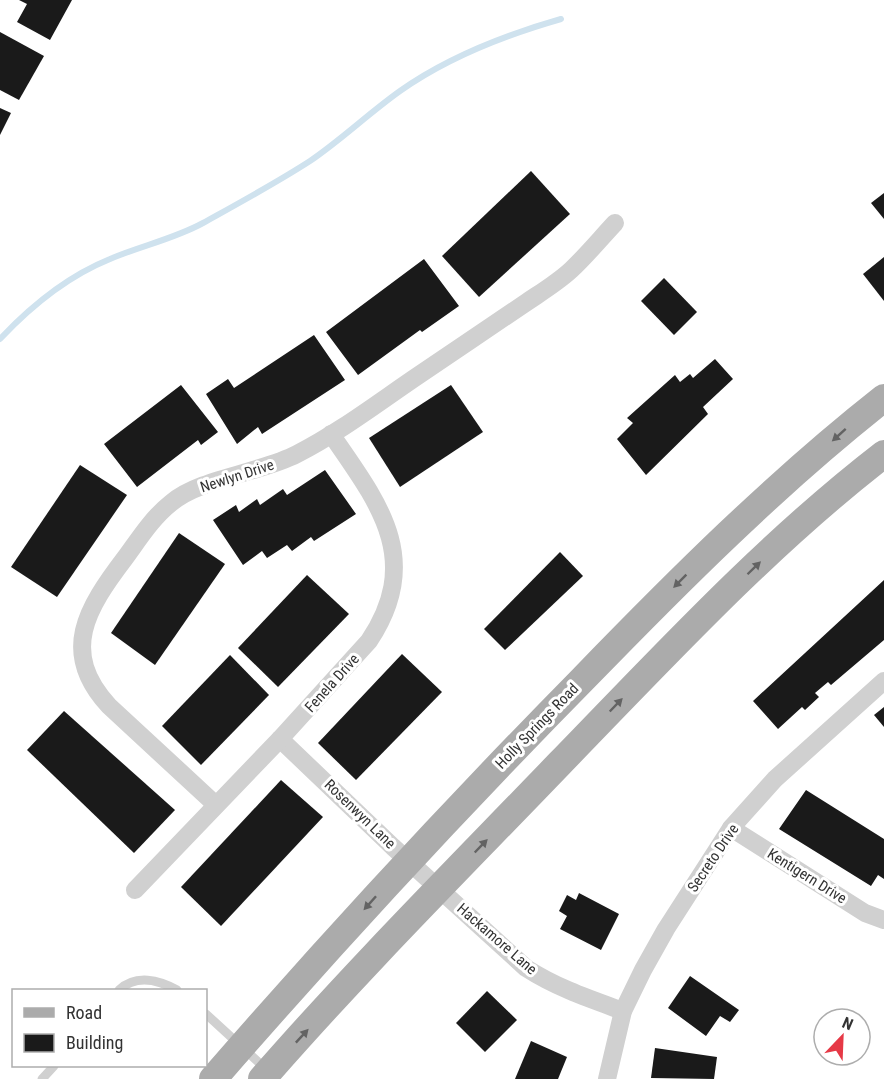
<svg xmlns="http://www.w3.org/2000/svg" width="884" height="1079" viewBox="0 0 884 1079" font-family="'Roboto Condensed',sans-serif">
<rect width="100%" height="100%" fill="#fff"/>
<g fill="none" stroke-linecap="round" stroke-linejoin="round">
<path stroke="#cfe2ee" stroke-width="6" d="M0 339C31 306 68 276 110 259 140 246 174 239 203 223 239 203 276 183 310 161 341 140 369 113 400 91 448 57 505 35 561 19"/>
</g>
<g fill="#1a1a1a">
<polygon points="19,0 72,0 50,40 17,22 27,4"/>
<polygon points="0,32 44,56 19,100 0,90"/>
<polygon points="0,108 11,113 0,135"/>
<polygon points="531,171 570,214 479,297 442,256"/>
<polygon points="884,193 884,219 871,203"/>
<polygon points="884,257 884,301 863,274"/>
<polygon points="424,259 459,306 422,332 420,330 358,375 326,332"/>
<polygon points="664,278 697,312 674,335 641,301"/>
<polygon points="314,335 345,380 262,434 258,427 237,444 206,394 228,379 234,388"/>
<polygon points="715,359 733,379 703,407 708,414 646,475 617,439 633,423 627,418 675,375 680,382 690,374 693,378"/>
<polygon points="181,385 218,432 201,445 198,440 137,487 104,444"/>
<polygon points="451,385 483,432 400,487 369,438"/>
<polygon points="80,465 127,495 57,597 11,567"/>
<polygon points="325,470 356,514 314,541 311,537 292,551 287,545 267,558 262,551 243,565 213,520 236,505 239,512 257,499 260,505 283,489 287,495"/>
<polygon points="179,533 225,564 155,665 111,633"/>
<polygon points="560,552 583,576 505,650 484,629"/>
<polygon points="307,575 349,614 278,687 238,648"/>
<polygon points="884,580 884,640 831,685 828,682 815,693 819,697 805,710 802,707 778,729 753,701"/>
<polygon points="402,654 442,692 356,780 318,743"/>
<polygon points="230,655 269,695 201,765 162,726"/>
<polygon points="884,707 884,727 874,715"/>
<polygon points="64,711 175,810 134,853 27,750"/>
<polygon points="281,780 323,817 221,926 181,887"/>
<polygon points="806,790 884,839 884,879 878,875 871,886 779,829"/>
<polygon points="579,893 619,914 601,950 560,929 567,916 559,911 567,895 576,900"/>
<polygon points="690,976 739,1010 730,1022 720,1016 706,1036 668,1008"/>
<polygon points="487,991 517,1020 485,1052 456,1023"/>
<polygon points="531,1041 567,1057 558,1079 515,1079"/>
<polygon points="655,1048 717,1057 714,1079 651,1078"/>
</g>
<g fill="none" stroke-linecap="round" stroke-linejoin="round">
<g stroke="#d0d0d0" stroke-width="9">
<path d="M119 990C136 974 159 980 177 990"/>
<polyline points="206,1014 267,1070"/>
<polyline points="42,1079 54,1066"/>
</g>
<g stroke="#d0d0d0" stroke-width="18">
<path d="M280 739 393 847 526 968C557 988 590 999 623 1011"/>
<path d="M216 805 109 706C59 652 87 608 125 558 139 539 152 518 171 503 200 478 261 473 297 454 340 432 379 402 419 375 454 351 489 328 524 304 540 293 557 283 571 270 587 255 600 239 615 223"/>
<polyline points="731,828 865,913 884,920"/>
<path d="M135 890 280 739 369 641C424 559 378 502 331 434"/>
<polyline points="607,1079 623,1011 643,970 666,929 731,828 775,779 884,681"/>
</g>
<g stroke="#ababab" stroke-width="28">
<path d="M213 1079C332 942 455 809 582 680 678 581 776 483 884 398"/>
<path d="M262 1079C357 970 460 867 560 763 664 656 766 545 884 454"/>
</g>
</g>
<defs><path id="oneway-solid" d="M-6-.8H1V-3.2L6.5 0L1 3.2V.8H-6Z" transform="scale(1.5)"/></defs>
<g fill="#636363">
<use href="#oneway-solid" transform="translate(839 435) rotate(138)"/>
<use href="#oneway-solid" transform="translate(754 568) rotate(-44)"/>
<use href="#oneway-solid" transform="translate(680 581) rotate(135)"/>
<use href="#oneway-solid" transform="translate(616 705) rotate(-46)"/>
<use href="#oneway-solid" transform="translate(481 846) rotate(-46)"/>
<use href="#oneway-solid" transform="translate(370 903) rotate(132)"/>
<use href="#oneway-solid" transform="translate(302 1036) rotate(-47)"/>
</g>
<g text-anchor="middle" stroke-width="6" stroke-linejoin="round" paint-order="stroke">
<g font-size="15" fill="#333" stroke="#fff">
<text transform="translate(237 476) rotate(-18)" y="5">Newlyn Drive</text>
<text transform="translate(332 683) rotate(-48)" y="5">Fenela Drive</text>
<text transform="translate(537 726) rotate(-46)" y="5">Holly Springs Road</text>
<text transform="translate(360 814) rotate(44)" y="5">Rosenwyn Lane</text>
<text transform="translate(713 858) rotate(-56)" y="5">Secreto Drive</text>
<text transform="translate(807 876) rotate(32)" y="5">Kentigern Drive</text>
<text transform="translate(497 939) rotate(41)" y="5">Hackamore Lane</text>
</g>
</g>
<rect x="12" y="989" width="195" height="78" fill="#ffffff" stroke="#adadad" stroke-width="1.5"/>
<rect x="24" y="1008" width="30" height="9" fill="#ababab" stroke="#adadad" stroke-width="1.5"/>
<text x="66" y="1019" font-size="18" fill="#333333">Road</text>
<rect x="24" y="1034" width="30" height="18" fill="#1a1a1a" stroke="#adadad" stroke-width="1.5"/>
<text x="66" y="1049" font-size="18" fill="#333333">Building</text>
<g transform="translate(842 1037) rotate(23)"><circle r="28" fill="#ffffff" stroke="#adadad" stroke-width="1.5"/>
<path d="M0-4.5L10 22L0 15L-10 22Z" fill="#e63946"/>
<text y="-9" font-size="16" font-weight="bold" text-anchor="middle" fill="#333333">N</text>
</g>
</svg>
